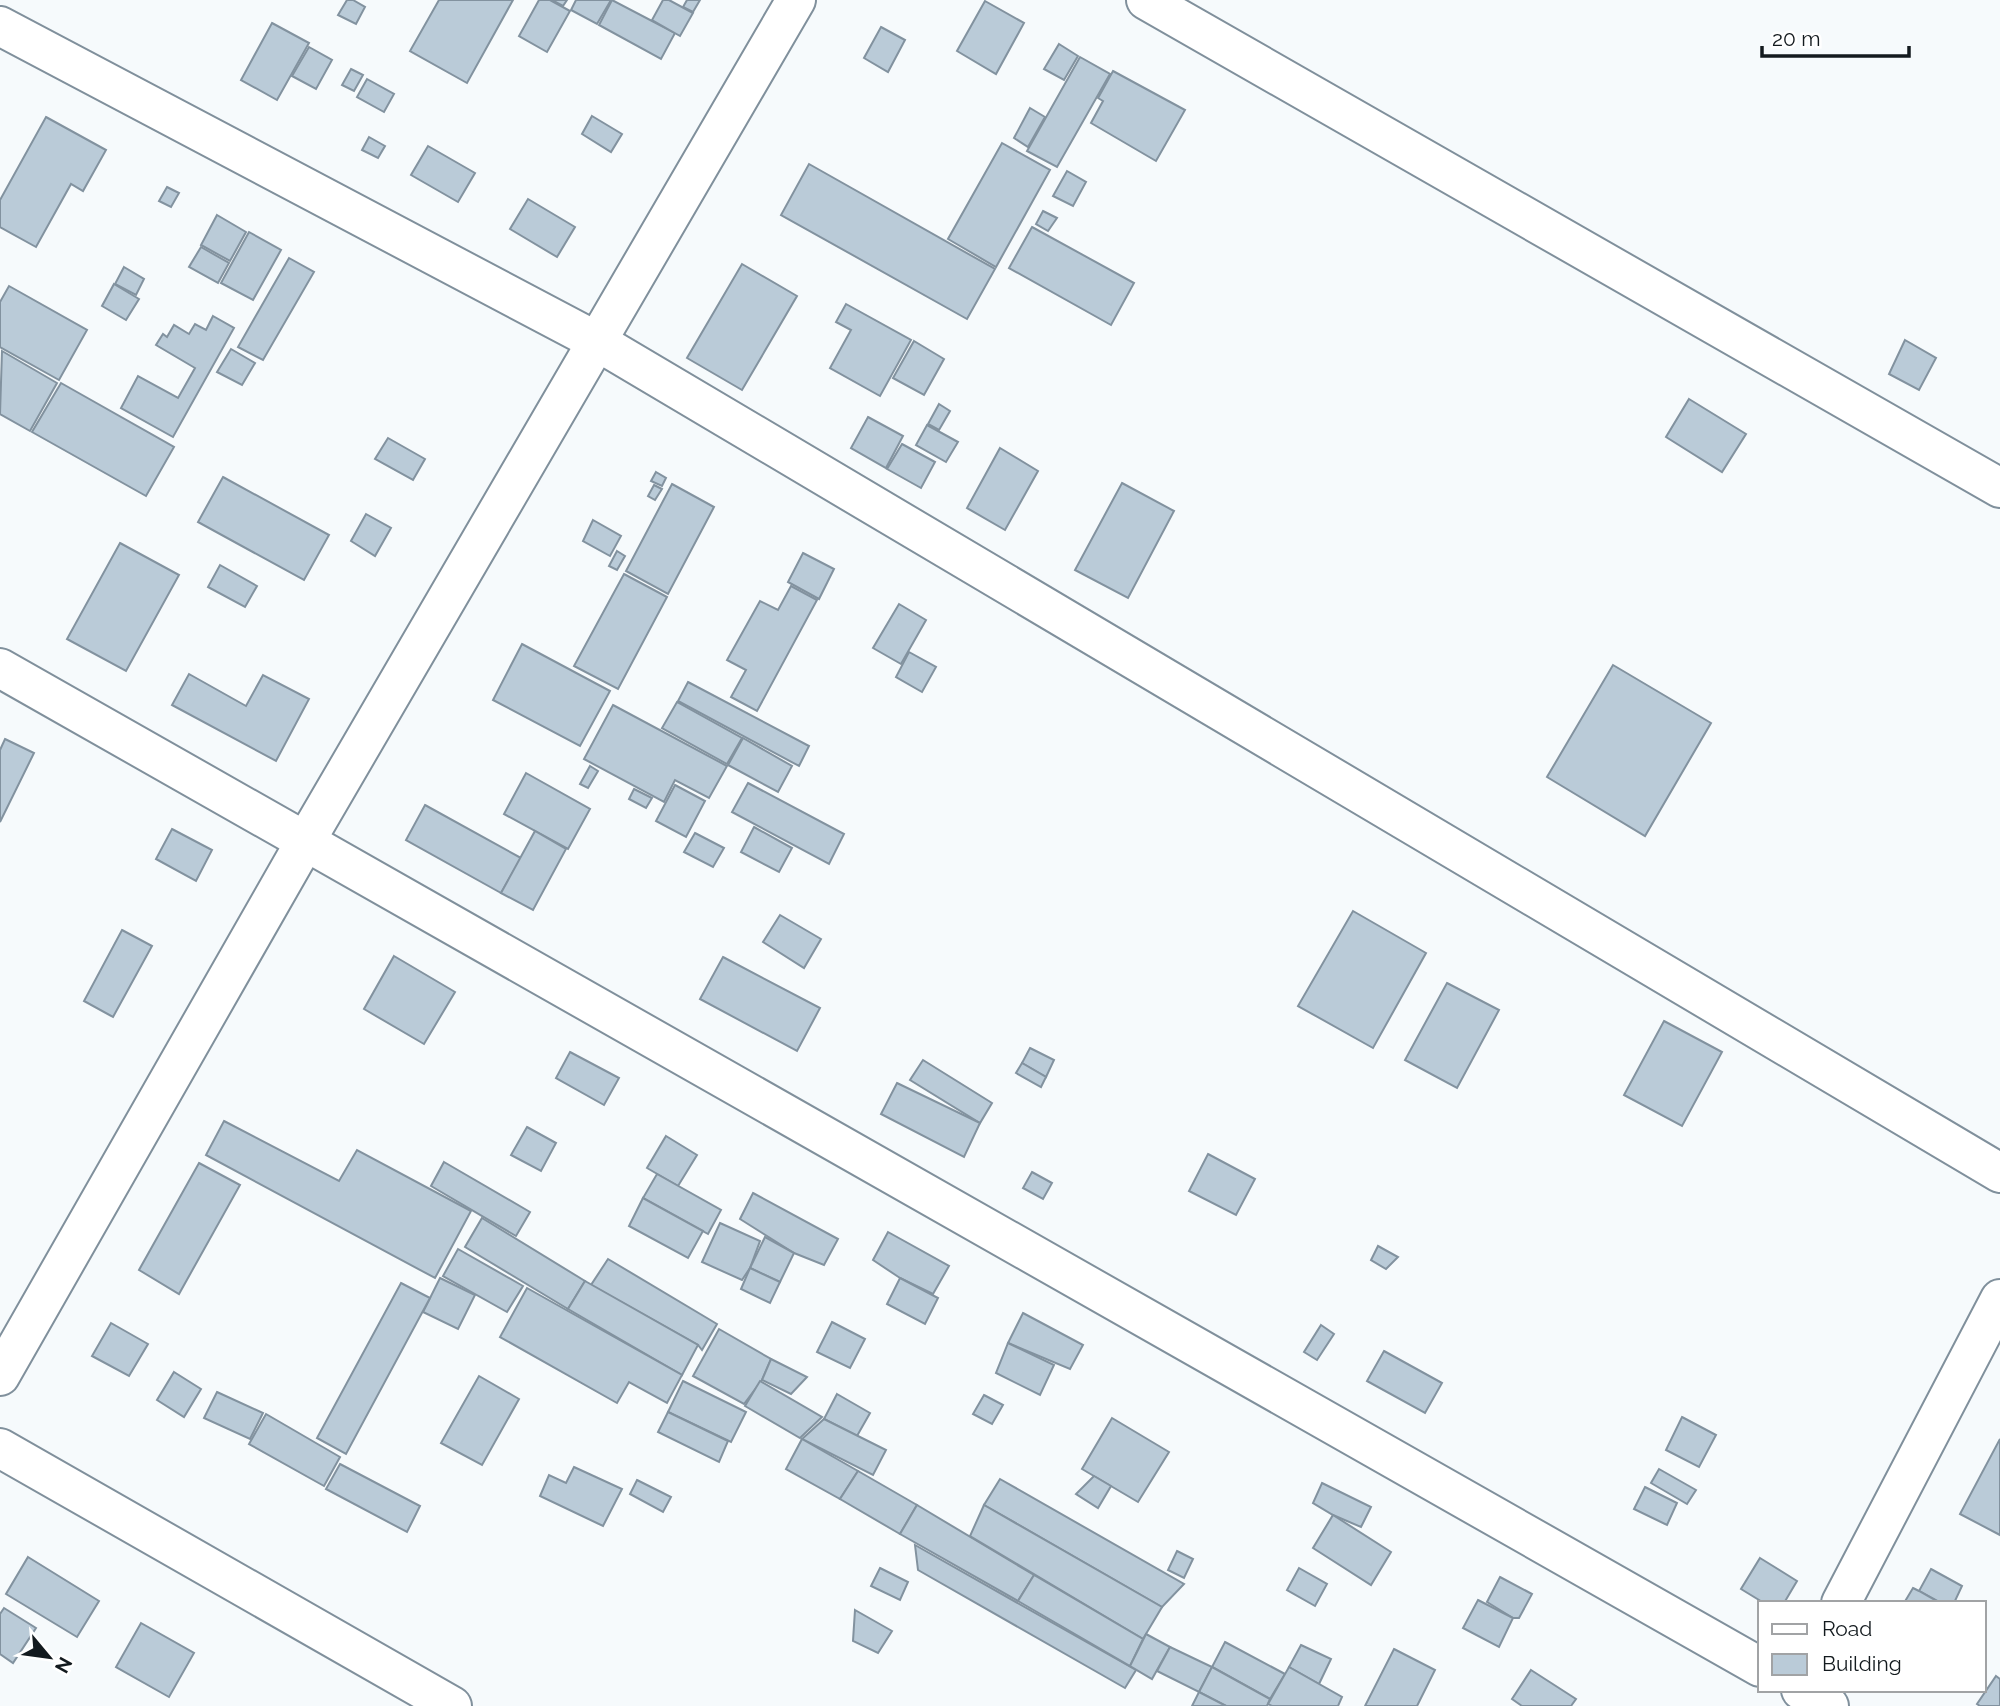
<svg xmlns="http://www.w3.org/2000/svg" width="2000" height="1706" viewBox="0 0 2000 1706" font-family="Raleway,sans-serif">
<rect width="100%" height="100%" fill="#f6fafc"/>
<g fill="#bacbd8" stroke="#82929f" stroke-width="2">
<polygon points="347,0 353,0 365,7 356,24 338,15"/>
<polygon points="439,0 513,0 467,83 410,51"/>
<polygon points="539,0 550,0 570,11 547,52 519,36"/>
<polygon points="552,0 567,0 563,6"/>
<polygon points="576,0 611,0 597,24 571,10"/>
<polygon points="612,0 675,33 661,59 599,25"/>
<polygon points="663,0 669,0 693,13 680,36 652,20"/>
<polygon points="687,0 700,0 693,12 683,7"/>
<polygon points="985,1 1024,23 996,74 957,51"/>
<polygon points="272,23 309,43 277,100 241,80"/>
<polygon points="881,27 905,40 888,72 864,58"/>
<polygon points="1059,44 1078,56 1064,80 1044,69"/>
<polygon points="309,47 332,60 316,89 292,76"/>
<polygon points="1080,57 1110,74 1057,167 1027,151"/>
<polygon points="351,69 363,75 354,91 342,85"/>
<polygon points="1113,71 1185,110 1156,161 1091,123 1103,101 1098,98"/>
<polygon points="367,79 394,94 384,112 357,97"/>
<polygon points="1030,108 1045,117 1028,147 1014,138"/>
<polygon points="592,116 622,134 611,152 582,134"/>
<polygon points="46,117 106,150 83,191 71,184 36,247 0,227 0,200"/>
<polygon points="369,137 385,146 378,158 362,150"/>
<polygon points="1002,143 1050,170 996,267 948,239"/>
<polygon points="428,146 475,173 458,202 411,175"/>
<polygon points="809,164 995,269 967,319 781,215"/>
<polygon points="1067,171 1086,182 1073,206 1053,196"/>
<polygon points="167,187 179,193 171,207 159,201"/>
<polygon points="528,199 575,227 557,257 510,229"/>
<polygon points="1043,211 1057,218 1048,231 1036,224"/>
<polygon points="217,215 246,232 230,261 201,245"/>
<polygon points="1032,227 1134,283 1111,325 1009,268"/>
<polygon points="249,232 281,250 253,300 221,283"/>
<polygon points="201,247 229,263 218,283 189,267"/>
<polygon points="289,258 314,272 263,360 238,347"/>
<polygon points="742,264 797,296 742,390 687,358"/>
<polygon points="124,267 144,279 136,295 115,284"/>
<polygon points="114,284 139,299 126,320 102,306"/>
<polygon points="9,286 87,330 59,380 0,347 0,302"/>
<polygon points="846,304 911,340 880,396 830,368 851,330 836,322"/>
<polygon points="213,316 234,328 173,437 121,408 138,376 178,398 195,368 156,345 163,334 167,337 174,325 189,334 195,324 206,330"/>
<polygon points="1905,340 1936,358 1919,390 1889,374"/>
<polygon points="914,341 944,359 924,395 893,378"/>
<polygon points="231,349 255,363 242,385 217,372"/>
<polygon points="2,351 57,383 30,431 0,414"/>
<polygon points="61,383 174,447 146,496 32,432"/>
<polygon points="1689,399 1746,434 1722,472 1666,437"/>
<polygon points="939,404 950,411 939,430 928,424"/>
<polygon points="868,417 903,436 886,468 851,448"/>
<polygon points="927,425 958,442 946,462 916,445"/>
<polygon points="388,438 425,459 413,480 375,459"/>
<polygon points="902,444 935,462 921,488 887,469"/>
<polygon points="1000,448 1038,471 1005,530 967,508"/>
<polygon points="656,472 666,478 662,486 651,481"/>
<polygon points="223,477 329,535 304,580 198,522"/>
<polygon points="1122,483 1174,511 1128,598 1075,570"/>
<polygon points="672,484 714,507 668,594 626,571"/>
<polygon points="654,485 662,489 655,500 648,496"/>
<polygon points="366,514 391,528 375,556 351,541"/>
<polygon points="593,520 621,536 610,556 583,541"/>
<polygon points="120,543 179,575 126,671 67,639"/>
<polygon points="617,551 625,556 617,570 609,566"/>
<polygon points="803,553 834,569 819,599 788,582"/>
<polygon points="220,565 257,586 245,607 208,587"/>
<polygon points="624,574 667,597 618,689 574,666"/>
<polygon points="791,586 817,600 757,711 731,697 746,670 727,660 760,601 778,610"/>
<polygon points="899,604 926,620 901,664 873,648"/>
<polygon points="522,644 610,691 580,746 493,700"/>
<polygon points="909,652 936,667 922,692 896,677"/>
<polygon points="1613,665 1711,723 1645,836 1547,777"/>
<polygon points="189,674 246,706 263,675 309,699 276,761 172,705"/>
<polygon points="688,682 809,746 799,766 678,701"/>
<polygon points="677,702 742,738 727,764 662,728"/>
<polygon points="613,705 727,766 709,798 675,780 664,802 584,759"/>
<polygon points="743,738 792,766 778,792 728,765"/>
<polygon points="5,739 34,753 0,822 0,750"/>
<polygon points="590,766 598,771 588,788 580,784"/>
<polygon points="526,773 590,809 568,849 504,814"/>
<polygon points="748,783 844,834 829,864 732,812"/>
<polygon points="675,785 705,801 686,837 656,821"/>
<polygon points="634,789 652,798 646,808 629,799"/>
<polygon points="425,805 521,858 501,893 406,840"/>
<polygon points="754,827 792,848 779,872 741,852"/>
<polygon points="172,829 212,850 196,881 156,859"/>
<polygon points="535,831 566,849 533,910 501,893"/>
<polygon points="695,833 724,848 713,867 684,852"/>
<polygon points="1353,911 1426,953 1373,1048 1298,1006"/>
<polygon points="780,915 821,939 804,968 763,942"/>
<polygon points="122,930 152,946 113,1017 84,1001"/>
<polygon points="394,956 455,992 424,1044 364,1009"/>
<polygon points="723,957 820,1008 797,1051 700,999"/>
<polygon points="1447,983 1499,1010 1457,1088 1405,1060"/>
<polygon points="1664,1021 1722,1052 1682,1126 1624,1095"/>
<polygon points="1030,1048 1054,1060 1046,1077 1022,1063"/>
<polygon points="570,1052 619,1078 604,1105 556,1078"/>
<polygon points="923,1060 992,1103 980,1123 910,1080"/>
<polygon points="1022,1063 1046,1077 1041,1087 1016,1073"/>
<polygon points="897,1083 980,1123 964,1157 881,1114"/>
<polygon points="224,1121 339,1181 357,1150 471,1211 435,1278 206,1155"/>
<polygon points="527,1127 556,1143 541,1171 511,1155"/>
<polygon points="666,1136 697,1155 678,1186 647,1168"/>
<polygon points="1208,1154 1255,1179 1236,1215 1189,1191"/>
<polygon points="444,1162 530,1212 516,1236 431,1186"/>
<polygon points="199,1163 240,1185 179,1294 139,1270"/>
<polygon points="1032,1172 1052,1183 1043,1199 1023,1188"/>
<polygon points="657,1174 721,1210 708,1234 643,1198"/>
<polygon points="753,1193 838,1239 824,1265 794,1253 740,1219"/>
<polygon points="643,1198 703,1231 688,1258 629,1226"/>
<polygon points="482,1218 585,1281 568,1309 465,1247"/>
<polygon points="720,1223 760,1241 750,1268 742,1280 702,1262"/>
<polygon points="888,1232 949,1266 933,1294 900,1278 873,1260"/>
<polygon points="765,1237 794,1253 780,1282 750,1268"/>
<polygon points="1378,1246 1398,1257 1386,1269 1371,1260"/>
<polygon points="458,1249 523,1286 507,1312 443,1276"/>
<polygon points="608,1259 717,1324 702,1350 698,1345 591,1285"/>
<polygon points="750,1268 780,1282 770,1303 741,1289"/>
<polygon points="440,1278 475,1295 458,1329 423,1312"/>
<polygon points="900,1278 938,1298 925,1324 887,1304"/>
<polygon points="585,1281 698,1345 682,1375 568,1309"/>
<polygon points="401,1283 430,1298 346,1454 317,1438"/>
<polygon points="527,1288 682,1375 667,1403 629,1382 617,1403 500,1337"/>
<polygon points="1023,1313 1083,1345 1070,1369 1008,1343"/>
<polygon points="832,1322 865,1339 850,1368 817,1352"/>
<polygon points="111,1323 148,1344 129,1376 92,1356"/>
<polygon points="1321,1325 1334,1334 1317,1360 1304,1352"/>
<polygon points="719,1329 771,1359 762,1380 744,1404 693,1376"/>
<polygon points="1008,1343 1054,1365 1040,1395 996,1373"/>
<polygon points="1384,1351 1442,1383 1425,1413 1367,1381"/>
<polygon points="771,1359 807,1377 791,1394 762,1380"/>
<polygon points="174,1372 201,1389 184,1417 157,1400"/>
<polygon points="479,1376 519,1399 482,1465 441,1443"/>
<polygon points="683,1381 746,1412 731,1442 668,1412"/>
<polygon points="760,1381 822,1417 800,1438 745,1406"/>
<polygon points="217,1392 263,1413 250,1439 204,1418"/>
<polygon points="837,1394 870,1413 857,1436 824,1419"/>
<polygon points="984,1395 1003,1405 992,1424 973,1414"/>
<polygon points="668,1412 728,1441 719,1462 658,1432"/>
<polygon points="266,1414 340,1457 324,1486 249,1444"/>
<polygon points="1682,1417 1716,1435 1699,1467 1666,1450"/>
<polygon points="1112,1418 1169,1452 1138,1502 1082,1469"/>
<polygon points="824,1419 886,1450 873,1475 802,1439"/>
<polygon points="802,1439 858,1471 840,1499 786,1469"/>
<polygon points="2000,1439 2000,1535 1960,1514"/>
<polygon points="340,1464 420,1506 407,1532 326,1489"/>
<polygon points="574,1467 622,1489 603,1526 540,1496 549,1475 566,1483"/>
<polygon points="1659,1469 1696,1490 1687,1504 1651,1483"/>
<polygon points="858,1471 917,1505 900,1534 840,1499"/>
<polygon points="1094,1476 1111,1486 1098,1508 1076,1494"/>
<polygon points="1000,1479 1184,1584 1162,1607 984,1505"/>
<polygon points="637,1480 671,1497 663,1512 630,1494"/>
<polygon points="1322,1483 1371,1507 1361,1527 1333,1515 1313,1503"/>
<polygon points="1645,1487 1677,1503 1667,1525 1634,1509"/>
<polygon points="917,1505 1034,1575 1018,1601 900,1534"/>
<polygon points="984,1505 1162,1607 1143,1639 970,1536"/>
<polygon points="1333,1515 1391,1552 1371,1585 1313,1548"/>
<polygon points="915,1545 1136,1670 1125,1688 918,1570"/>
<polygon points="1177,1551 1193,1559 1184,1578 1168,1570"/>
<polygon points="28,1557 99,1601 77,1637 6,1594"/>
<polygon points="1760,1558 1797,1581 1784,1603 1764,1603 1741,1589"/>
<polygon points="880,1568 908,1582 900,1600 871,1586"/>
<polygon points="1299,1568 1327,1584 1315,1606 1287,1590"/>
<polygon points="1931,1569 1962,1586 1954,1603 1941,1603 1919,1591"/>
<polygon points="1034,1575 1143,1639 1130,1666 1018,1601"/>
<polygon points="1500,1577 1532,1594 1519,1618 1513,1618 1487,1602"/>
<polygon points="1913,1588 1919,1591 1940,1603 1904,1603"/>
<polygon points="1478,1600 1513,1618 1499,1647 1463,1628"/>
<polygon points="4,1608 36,1628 13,1663 0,1654 0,1614"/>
<polygon points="855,1610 892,1631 878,1653 853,1641"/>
<polygon points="141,1623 194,1653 169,1697 116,1667"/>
<polygon points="1146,1634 1170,1647 1152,1679 1130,1666"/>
<polygon points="1225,1642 1285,1674 1270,1699 1212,1667"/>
<polygon points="1301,1645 1331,1659 1319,1684 1289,1667"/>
<polygon points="1170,1647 1212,1667 1199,1692 1157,1671"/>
<polygon points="1394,1649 1435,1670 1417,1706 1365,1706"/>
<polygon points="1212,1667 1270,1699 1267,1706 1226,1706 1199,1692"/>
<polygon points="1289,1667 1342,1697 1338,1706 1272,1706 1268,1704"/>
<polygon points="1531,1670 1576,1699 1571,1706 1522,1706 1512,1699"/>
<polygon points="1996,1676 2000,1679 2000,1706 1980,1706 1977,1704"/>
<polygon points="1199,1692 1226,1706 1192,1706"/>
</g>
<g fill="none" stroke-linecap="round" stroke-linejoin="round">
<g stroke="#80909c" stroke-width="42">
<g id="street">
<polyline points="1146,0 2000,488"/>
<polyline points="0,26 598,342 2000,1173"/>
<polyline points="0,668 1760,1667"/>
<polyline points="0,1376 305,842 796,0"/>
<polyline points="0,1448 452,1706"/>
<polyline points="1841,1603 2000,1299"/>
<polyline points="1801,1690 1829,1706"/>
</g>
</g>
<use href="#street" stroke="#fff" stroke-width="38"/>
</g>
<rect x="1758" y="1601" width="228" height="91" fill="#ffffff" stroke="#a1a3a5" stroke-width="2"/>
<rect x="1772" y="1624" width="35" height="10" fill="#ffffff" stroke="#a1a3a5" stroke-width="2"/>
<text x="1822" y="1636" font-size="21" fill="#131a1e">Road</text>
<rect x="1772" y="1654" width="35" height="21" fill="#bacbd8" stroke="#a1a3a5" stroke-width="2"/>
<text x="1822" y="1671" font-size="21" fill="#131a1e">Building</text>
<g transform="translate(49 1657) rotate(119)" stroke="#ffffff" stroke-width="5" paint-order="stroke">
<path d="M0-5L12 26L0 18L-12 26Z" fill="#131a1e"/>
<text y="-10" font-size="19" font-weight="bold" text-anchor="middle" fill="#131a1e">N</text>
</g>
<path d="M1762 46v10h147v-10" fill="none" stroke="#131a1e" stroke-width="3.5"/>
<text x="1772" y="46" font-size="21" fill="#131a1e" stroke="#ffffff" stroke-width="5" paint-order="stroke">20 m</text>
</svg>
